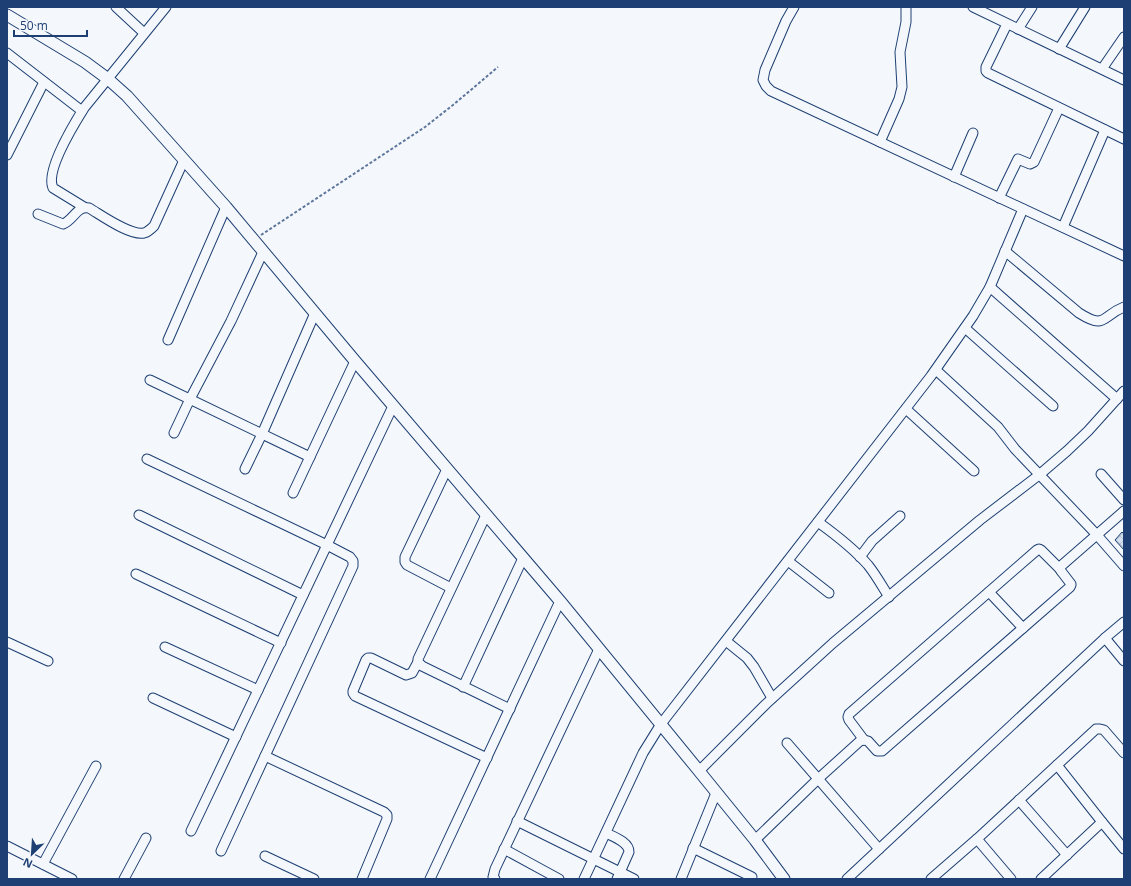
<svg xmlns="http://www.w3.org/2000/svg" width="1131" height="886" viewBox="0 0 1131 886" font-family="'Open Sans',sans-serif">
<defs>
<pattern id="building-cross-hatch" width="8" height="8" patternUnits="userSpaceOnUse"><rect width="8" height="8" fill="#d5e0f0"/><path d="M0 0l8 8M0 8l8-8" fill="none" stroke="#b6c1d1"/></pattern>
</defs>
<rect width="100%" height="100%" fill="#f4f7fb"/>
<polygon fill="url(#building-cross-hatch)" stroke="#1d3f73" points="1122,532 1124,534 1124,550 1115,540"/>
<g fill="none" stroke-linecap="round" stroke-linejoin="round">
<g stroke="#1d3f73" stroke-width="11">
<g id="minor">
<polyline points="116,7 144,33"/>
<polyline points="794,7 786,21 765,70 763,80 766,86 771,91 1124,256"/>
<polyline points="973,7 1124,80"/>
<polyline points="1007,24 986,67 986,71 988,73 1124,139"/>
<polyline points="1018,29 1032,7"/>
<polyline points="1059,49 1085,7"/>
<polyline points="7,53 82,111"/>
<polyline points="1102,69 1124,37"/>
<polyline points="880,142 899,99 902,87 900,52 906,22 906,7"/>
<polyline points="7,155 44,82"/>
<polyline points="954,177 973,133"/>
<polyline points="999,198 1018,159 1030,164 1034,162 1059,108"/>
<path d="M84 207 53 188C45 171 74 124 84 108L166 7"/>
<path d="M38 214 63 224C74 220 76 206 89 208 101 215 130 236 144 233 148 232 151 229 154 226L184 160"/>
<polyline points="1063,227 1105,130"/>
<path d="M1005 251 1079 313C1106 330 1101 316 1124 307"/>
<polyline points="990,287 1117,399"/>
<polyline points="965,328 1053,406"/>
<polyline points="168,340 226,207"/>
<polyline points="936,370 998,427 1015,449 1097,535 1124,566"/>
<polyline points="150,380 310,457"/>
<polyline points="906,409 974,471"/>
<polyline points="174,433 190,399 231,321 263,252"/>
<polyline points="147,459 327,545 350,557 353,561 353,566 221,851"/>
<polyline points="245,469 262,434 315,313"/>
<polyline points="447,469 405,557 405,562 407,565 451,588"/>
<polyline points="1101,474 1124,500"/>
<polyline points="293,493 355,361"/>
<polyline points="139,515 303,595"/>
<polyline points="486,515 418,659 418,662 422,666 510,709"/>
<path d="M818 522C836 535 854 549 868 565 876 575 882 586 889 597"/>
<polyline points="860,557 872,541 900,516"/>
<polyline points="788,561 829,593"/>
<polyline points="136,574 281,643"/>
<polyline points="989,592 1023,628"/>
<polyline points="1105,638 1124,661"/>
<polyline points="726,641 747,658 754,667 772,698"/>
<polyline points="7,642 48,661"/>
<polyline points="165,647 258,690"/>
<polyline points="418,662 412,673 406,675 371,658 368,658 366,660 353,691 353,693 355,696 487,758"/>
<polyline points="463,687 523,558"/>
<polyline points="153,698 236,737"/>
<polyline points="864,740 849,720 848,717 849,714 1037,550 1039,549 1041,550 1060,569"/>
<polyline points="787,743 879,849"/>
<polyline points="265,756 384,812 387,815 387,819 362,879"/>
<polyline points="1057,765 1102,822 1124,849"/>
<polyline points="699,771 766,704 833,643 980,520 1039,475 1067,451 1088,431 1124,391"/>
<polyline points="1019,800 1067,855"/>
<polyline points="517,821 634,879"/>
<polyline points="191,831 393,406"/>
<path d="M606 833C614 837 629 842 629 852L617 879"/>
<polyline points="977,839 1011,879"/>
<polyline points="755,840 818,779 860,741 864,740 868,741 877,751 882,751 1070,587 1071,585 1071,584 1061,571 1060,569 1061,566 1124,511"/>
<polyline points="7,846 72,879"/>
<polyline points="693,848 752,877"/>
<polyline points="504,849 559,879"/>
<polyline points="265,856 314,879"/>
<polyline points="43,864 96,766"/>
<polyline points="124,879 146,838"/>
<polyline points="430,879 560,601"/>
<polyline points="495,879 493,877 495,869 599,649"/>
<polyline points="584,879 643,753 661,724 931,376 973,316 990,287 1023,209"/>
<polyline points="681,879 716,793"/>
<polyline points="847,879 1105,638 1124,622"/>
<polyline points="931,879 977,839 1096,729 1100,729 1104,730 1124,753"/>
<polyline points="1041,879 1102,822"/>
</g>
</g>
<g stroke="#1d3f73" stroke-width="13">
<polyline id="tertiary" points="7,15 85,62 108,79 127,96 226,207 355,361 560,601 699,771 755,840 784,879"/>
</g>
<polyline stroke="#5e769c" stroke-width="2" stroke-dasharray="3 2" stroke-linecap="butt" points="261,235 425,127 453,105 498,67"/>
<use href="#minor" stroke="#f4f7fb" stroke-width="9"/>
<use href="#tertiary" stroke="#f4f7fb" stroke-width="11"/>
</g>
<rect width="1131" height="886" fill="none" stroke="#1d3f73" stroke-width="16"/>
<g transform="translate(32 854) rotate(205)" stroke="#f4f7fb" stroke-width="3" paint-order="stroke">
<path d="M0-3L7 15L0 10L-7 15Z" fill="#1d3f73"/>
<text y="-6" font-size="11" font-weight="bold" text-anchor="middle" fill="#1d3f73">N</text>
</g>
<path d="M14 30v6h73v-6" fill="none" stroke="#1d3f73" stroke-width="2"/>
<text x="20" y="30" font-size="12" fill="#1d3f73" stroke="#f4f7fb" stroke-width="3" paint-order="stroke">50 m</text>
</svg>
